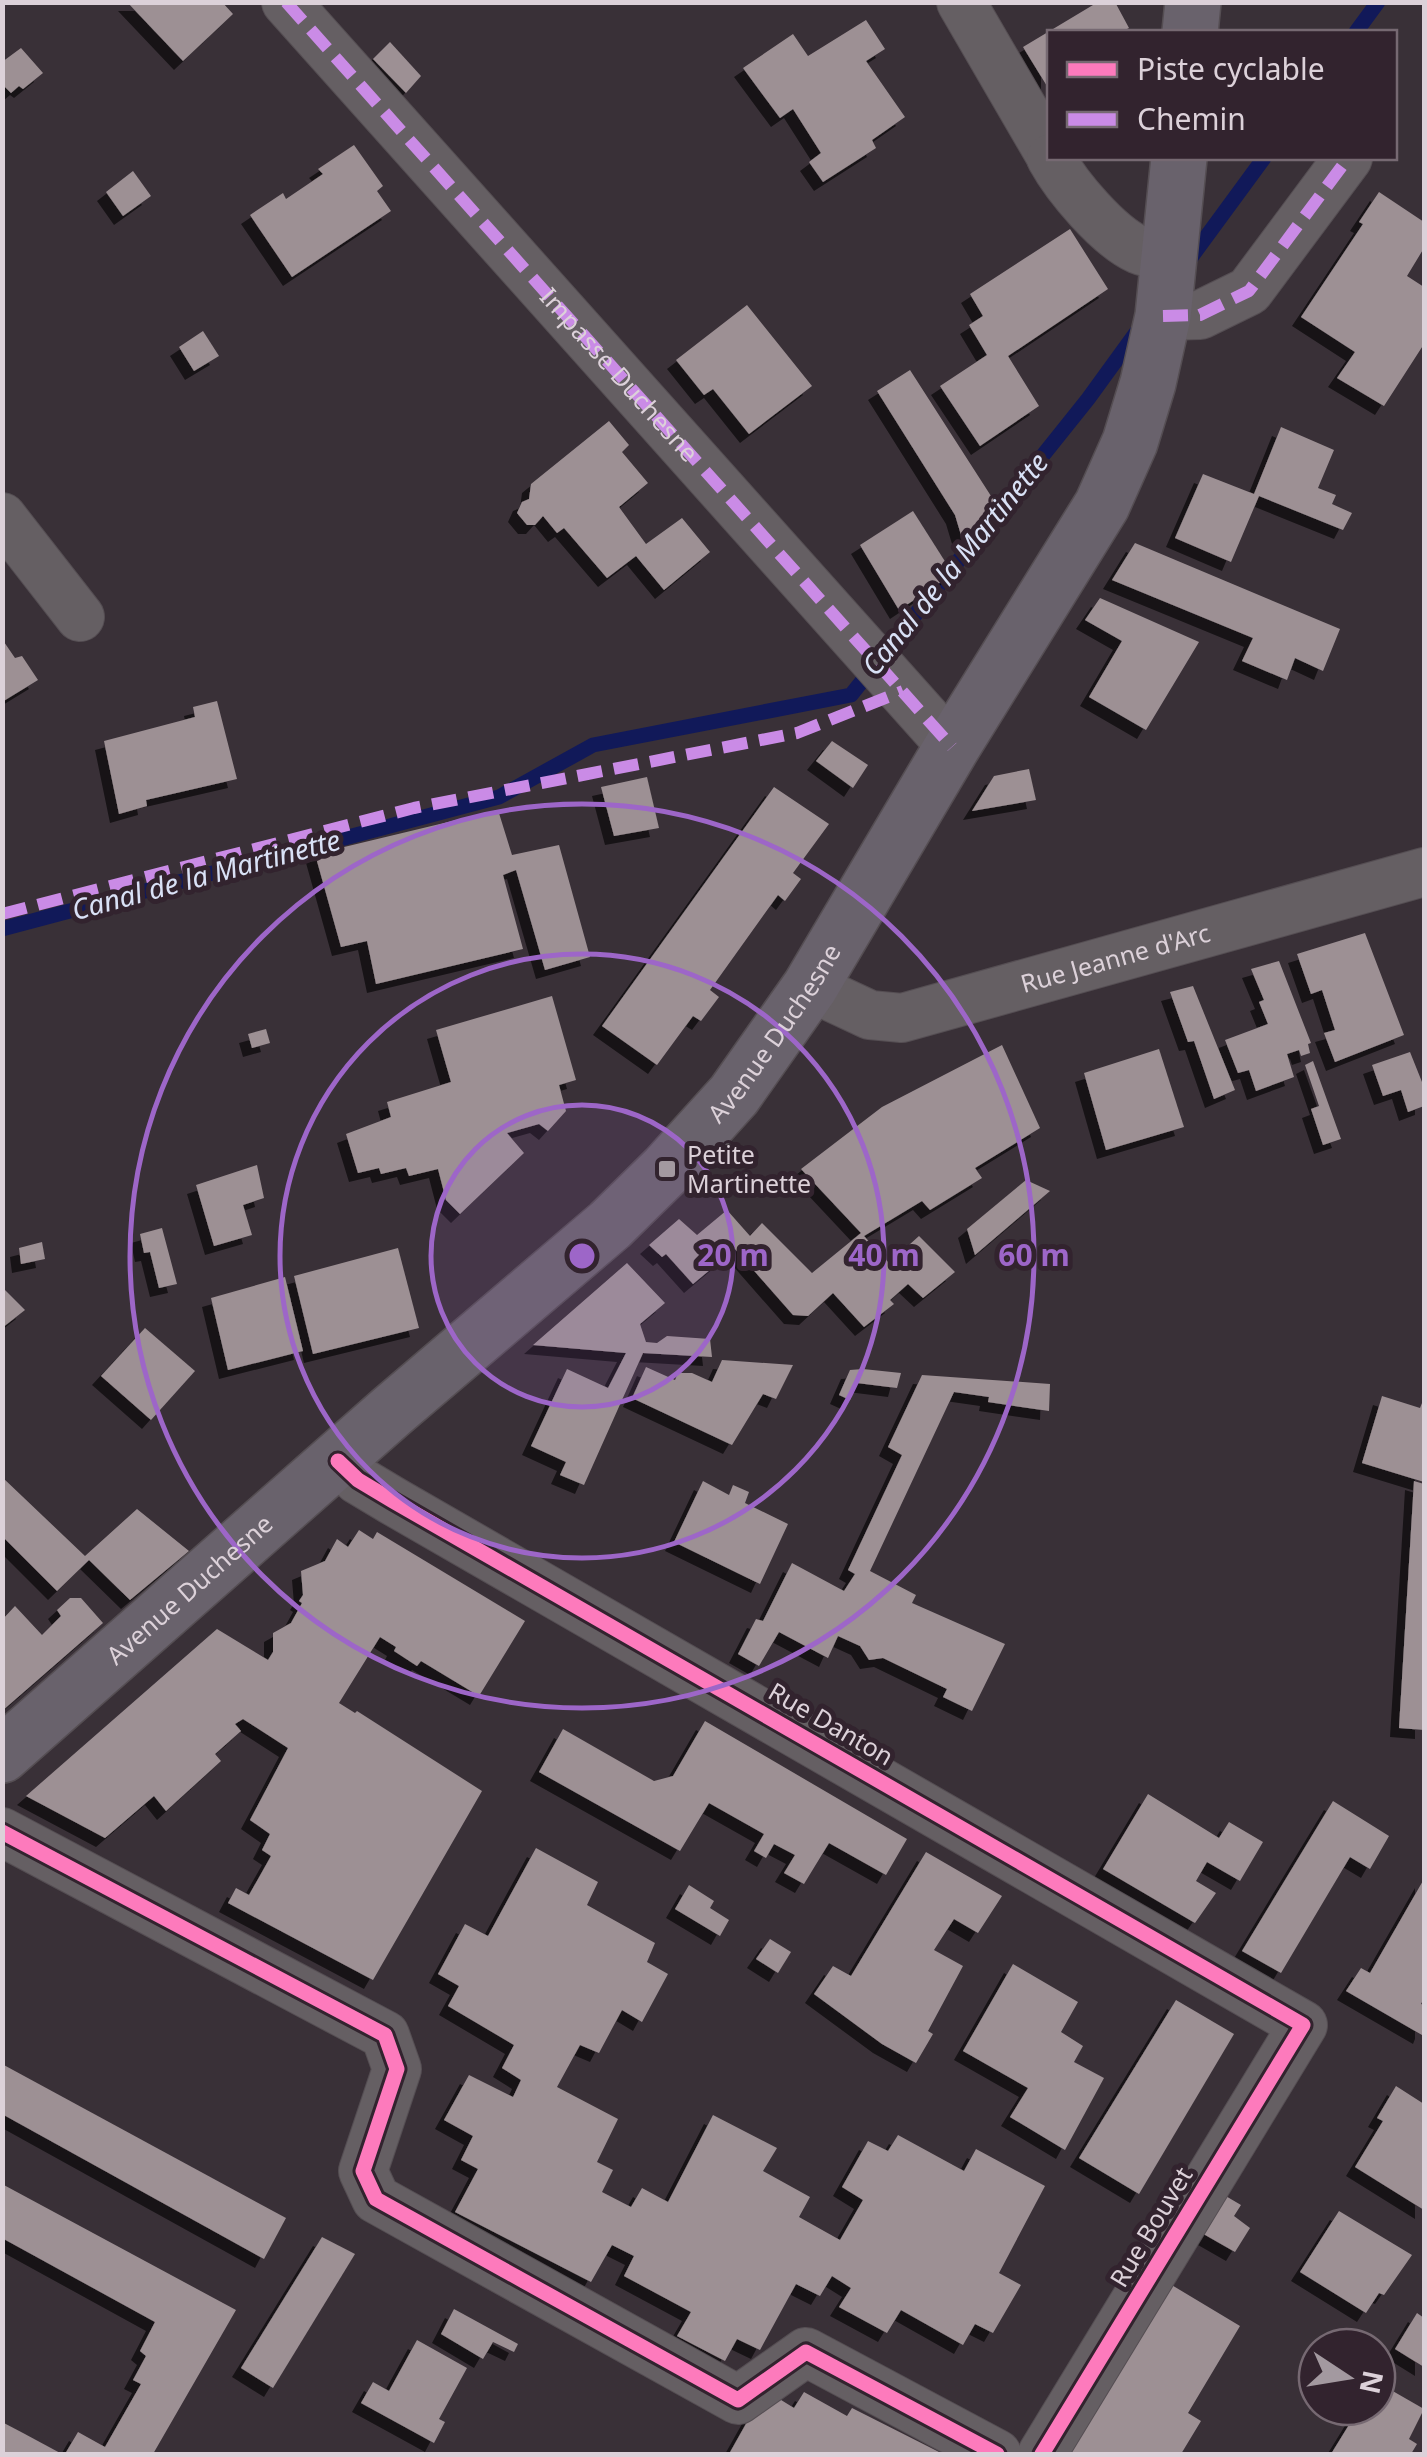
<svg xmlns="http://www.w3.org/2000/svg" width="1427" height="2457" viewBox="0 0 1427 2457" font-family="'Noto Sans',sans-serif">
<defs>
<filter id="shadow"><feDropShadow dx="-9" dy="9" stdDeviation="0" flood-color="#0009"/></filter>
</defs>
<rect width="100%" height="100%" fill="#393037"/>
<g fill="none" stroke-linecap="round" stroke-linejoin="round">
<g stroke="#111959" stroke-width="15">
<polyline points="1356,32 1378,2"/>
<polyline points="1187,263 1264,158"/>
<polyline points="2,929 499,797 593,745 851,695 1088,399 1141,326"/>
</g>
</g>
<g fill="#9d9094" filter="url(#shadow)">
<polygon points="127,2 222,2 233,14 183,61"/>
<polygon points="1098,2 1115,2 1129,28 1121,32 1050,32 1050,91 1023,47"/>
<polygon points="866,20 885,49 866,61 905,117 872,140 876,148 823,182 809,162 821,153 793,109 780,118 743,68 793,34 808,56"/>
<polygon points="390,42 421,76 406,93 373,59"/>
<polygon points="21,48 43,73 23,89 19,86 11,93 2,84 2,62"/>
<polygon points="354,145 383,186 377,191 391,211 292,277 250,215 283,193 286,199 323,174 318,169"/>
<polygon points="133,171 151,196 123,216 106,192"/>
<polygon points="1379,192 1424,222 1424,248 1407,276 1424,287 1424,344 1384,406 1337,378 1355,352 1301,317 1363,224 1359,222"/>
<polygon points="1070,229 1108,289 1008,356 1039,406 980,446 940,386 987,355 969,325 983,316 970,294"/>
<polygon points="747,305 812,386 749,434 713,389 704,395 676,360"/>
<polygon points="203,331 219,356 194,371 179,347"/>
<polygon points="910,370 1000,510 979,540 961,535 955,515 877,391"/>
<polygon points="609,421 629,445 622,452 648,483 619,507 646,544 682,518 710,552 664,590 636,556 607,578 564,528 557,533 543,516 535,525 527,525 517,513 522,502 529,499 531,484"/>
<polygon points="1281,427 1334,450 1318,488 1336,495 1332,504 1352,513 1343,530 1259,496 1231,562 1175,538 1203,474 1254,494"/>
<polygon points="913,511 953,574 899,610 860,545"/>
<polygon points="1135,543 1340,629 1323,671 1295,658 1287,680 1242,661 1253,638 1112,580"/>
<polygon points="1100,598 1199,642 1146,730 1089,697 1122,641 1085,620"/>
<polygon points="2,639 15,658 22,656 38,680 2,702"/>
<polygon points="217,701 237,779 146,800 147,806 119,814 104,741 195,717 193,707"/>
<polygon points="832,741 868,765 853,788 816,761"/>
<polygon points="1029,769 1036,800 972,811 994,776"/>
<polygon points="647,777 659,828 614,836 601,787"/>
<polygon points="774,787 829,824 793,873 801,879 785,901 778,895 710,990 719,997 701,1021 693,1016 657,1065 602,1026"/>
<polygon points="498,810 512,855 559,845 590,957 545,970 516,870 503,875 523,949 376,984 367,941 341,947 315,854"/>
<polygon points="1365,933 1404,1035 1335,1062 1324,1033 1335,1030 1322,990 1311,994 1297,954"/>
<polygon points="1279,961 1311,1043 1308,1044 1310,1053 1301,1056 1299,1050 1287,1054 1294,1077 1256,1091 1249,1070 1238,1073 1225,1040 1268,1024 1259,1002 1264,1000 1251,969"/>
<polygon points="1193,986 1235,1090 1214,1099 1194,1041 1188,1042 1170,992"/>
<polygon points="552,996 576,1080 559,1085 566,1111 548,1131 539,1124 507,1133 524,1153 460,1214 446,1200 438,1169 409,1176 406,1168 381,1174 379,1168 358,1173 346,1134 391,1117 387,1102 451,1082 436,1030"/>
<polygon points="266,1029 270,1043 252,1048 248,1034"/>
<polygon points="1002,1045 1040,1128 975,1168 982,1178 930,1210 922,1201 864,1236 889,1263 919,1236 955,1272 923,1298 908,1284 890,1300 894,1304 864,1327 833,1293 808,1316 793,1315 735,1249 693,1284 666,1254 662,1257 649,1245 679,1219 697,1235 727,1210 750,1236 762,1223 812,1273 861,1233 801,1169 882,1107"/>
<polygon points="1159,1049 1184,1127 1106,1150 1084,1073"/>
<polygon points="1410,1052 1424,1087 1424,1106 1408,1112 1401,1090 1383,1096 1372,1065"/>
<polygon points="1313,1061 1341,1139 1323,1145 1311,1109 1319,1106 1305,1065"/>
<polygon points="257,1165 264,1198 243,1205 252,1235 214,1246 196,1185"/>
<polygon points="1026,1180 1050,1191 975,1255 967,1229"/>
<polygon points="162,1228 177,1284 159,1288 150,1252 144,1253 140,1234"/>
<polygon points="42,1242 45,1259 21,1264 19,1248"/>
<polygon points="398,1248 419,1328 313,1354 294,1276"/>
<polygon points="627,1263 665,1303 640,1324 646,1342 657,1343 667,1336 710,1339 712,1357 643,1353 584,1485 560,1475 566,1462 531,1446 567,1369 608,1388 626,1353 533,1345"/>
<polygon points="285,1277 303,1351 228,1370 211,1298"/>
<polygon points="2,1287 25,1310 2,1328"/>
<polygon points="145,1328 195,1371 151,1420 101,1376"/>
<polygon points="722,1360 793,1365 776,1399 763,1394 732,1445 632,1398 646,1367 675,1380 678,1373 692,1373 712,1382"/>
<polygon points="863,1369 901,1373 897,1388 857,1383 850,1400 839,1395 850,1370"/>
<polygon points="922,1375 1050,1384 1049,1411 988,1402 989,1397 954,1392 870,1571 916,1595 912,1603 1005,1644 972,1711 943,1697 947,1689 883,1658 869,1660 860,1646 838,1636 828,1658 779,1632 759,1666 738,1654 756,1619 763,1621 792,1563 844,1591 855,1574 848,1570 902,1455 888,1447"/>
<polygon points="1382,1396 1420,1408 1424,1398 1424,1482 1362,1463"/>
<polygon points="2,1477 85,1556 137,1509 189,1551 130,1600 89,1560 57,1591 2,1536"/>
<polygon points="703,1481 729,1495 733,1485 749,1492 745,1503 788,1524 760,1584 674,1542"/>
<polygon points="1414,1481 1424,1484 1424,1730 1399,1728"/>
<polygon points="359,1530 373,1539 377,1532 525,1621 479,1696 421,1661 417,1666 394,1651 396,1647 380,1637 339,1703 355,1713 357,1711 482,1791 373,1980 228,1903 236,1888 249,1895 271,1856 262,1850 270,1834 250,1820 288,1748 243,1719 235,1724 241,1731 215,1754 221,1761 166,1811 154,1796 105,1838 26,1796 217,1629 268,1660 273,1652 273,1633 291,1623 302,1603 299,1601 303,1595 301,1571 325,1561 337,1539 348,1547"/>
<polygon points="70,1598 81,1598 103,1623 2,1711 2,1620 15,1606 42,1635 61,1616 57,1610"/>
<polygon points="705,1721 907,1839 886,1875 829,1843 804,1884 784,1873 795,1855 774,1844 766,1858 754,1851 764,1834 709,1803 680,1851 539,1772 563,1729 654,1781 673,1776"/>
<polygon points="1148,1794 1219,1838 1229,1822 1263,1842 1240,1881 1207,1862 1196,1881 1216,1893 1195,1923 1103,1869"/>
<polygon points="1333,1801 1389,1836 1370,1869 1350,1857 1281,1973 1242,1951"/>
<polygon points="536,1848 598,1882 587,1905 655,1943 647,1962 668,1974 642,2022 622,2010 599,2053 580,2045 557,2087 618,2119 597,2162 613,2170 602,2192 631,2207 642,2188 668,2202 713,2115 777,2148 763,2171 810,2197 799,2217 840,2240 863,2200 842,2187 868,2141 888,2151 898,2135 964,2171 976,2149 1045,2186 999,2273 1021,2285 993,2333 975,2324 963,2345 901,2310 887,2333 839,2307 851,2288 832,2276 820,2296 796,2284 760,2350 737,2339 725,2361 677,2336 691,2312 624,2276 634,2256 612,2245 591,2282 455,2212 478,2169 461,2160 473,2136 444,2120 469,2075 513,2097 521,2080 502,2068 514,2045 448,2006 459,1986 438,1974 465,1924 488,1936"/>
<polygon points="926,1852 1002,1896 978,1933 954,1919 934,1950 963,1966 928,2031 933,2034 916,2063 882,2044 814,1994 833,1966 851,1976"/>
<polygon points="1424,1879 1424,1998 1421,2004 1424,2005 1424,2030 1422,2035 1346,1991 1361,1968 1370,1973"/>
<polygon points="689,1885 714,1901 710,1908 729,1920 720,1936 675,1909"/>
<polygon points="770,1939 791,1952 778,1973 756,1959"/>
<polygon points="1013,1964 1078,2002 1061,2032 1083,2046 1074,2062 1104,2078 1065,2150 1010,2117 1028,2088 963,2051"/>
<polygon points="1176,2000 1234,2034 1139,2194 1079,2158"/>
<polygon points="2,2064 286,2218 264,2259 2,2114"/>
<polygon points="1396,2086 1424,2104 1424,2210 1355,2167 1383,2121 1377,2118"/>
<polygon points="2,2184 236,2310 153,2454 65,2454 78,2432 105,2447 141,2384 133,2380 146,2356 140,2351 155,2322 2,2238"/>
<polygon points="1224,2195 1241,2205 1234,2216 1250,2228 1235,2252 1200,2232"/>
<polygon points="1339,2211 1412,2255 1384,2295 1379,2293 1366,2313 1300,2272"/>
<polygon points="322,2237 355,2254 273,2388 241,2368"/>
<polygon points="1170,2284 1240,2326 1188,2413 1201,2421 1181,2454 1068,2454"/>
<polygon points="454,2309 518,2344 514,2352 493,2342 483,2359 441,2334"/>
<polygon points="1417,2313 1424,2318 1424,2367 1395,2349"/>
<polygon points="417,2340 467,2368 439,2419 445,2422 434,2443 361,2403 373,2382 389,2391"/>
<polygon points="1377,2382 1424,2409 1409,2439 1417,2444 1411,2454 1331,2454 1360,2407 1377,2407"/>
<polygon points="765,2390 794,2408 804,2392 847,2416 852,2408 943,2454 729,2454"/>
<polygon points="2,2422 23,2433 62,2454 2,2454"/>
</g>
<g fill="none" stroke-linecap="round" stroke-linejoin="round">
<g stroke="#554e53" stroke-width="50">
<g id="minor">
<path id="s1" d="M286 2 952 747"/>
<polyline points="961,2 1050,155"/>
<path d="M1051 158C1067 187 1108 236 1139 250 1148 254 1160 255 1170 256"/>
<polyline points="1163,316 1200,315 1249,291 1348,158"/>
<polyline points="2,517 80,617"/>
<path id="s2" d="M810 987 870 1015 902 1018 1424 872"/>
<polyline points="338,1461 358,1480 393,1501 1303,2025 1042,2454"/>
<polyline points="2,1832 385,2035 397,2069 363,2171 376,2199 738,2400 806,2352 997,2454"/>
</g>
</g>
<g stroke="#554e53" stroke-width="58">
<g id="major">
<polyline points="1190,32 1193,2"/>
<path id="s3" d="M2 1755 392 1411 610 1225 667 1169 734 1095 810 987 952 747 1102 505 1130 442 1148 383 1163 316 1179 158"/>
</g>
</g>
<use href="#minor" stroke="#655f63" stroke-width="48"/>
<use href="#major" stroke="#69626c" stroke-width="55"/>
<g stroke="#ca8be6" stroke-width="12" stroke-dasharray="25 12" stroke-linecap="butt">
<polyline points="286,2 952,747"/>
<polyline points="1163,316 1200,315 1249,291 1348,158"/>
<polyline points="2,914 414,808 797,733 903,691"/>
</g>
<g stroke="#32232e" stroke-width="21">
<g id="cycleway">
<polyline points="338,1461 358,1480 393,1501 1303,2025 1042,2454"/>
<polyline points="2,1832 385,2035 397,2069 363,2171 376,2199 738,2400 806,2352 997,2454"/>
</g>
</g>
<use href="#cycleway" stroke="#fd7abc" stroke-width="15"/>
</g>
<circle cx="582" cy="1256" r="151" fill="#9d66c8" fill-opacity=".12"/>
<g fill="none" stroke="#9d66c8" stroke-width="5">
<circle cx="582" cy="1256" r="151"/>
<circle cx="582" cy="1256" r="302"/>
<circle cx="582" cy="1256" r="452"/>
</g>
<rect fill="#a399a0" stroke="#32232e" stroke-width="4" x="657" y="1159" width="20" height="20" rx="5"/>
<g text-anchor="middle" stroke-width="10" stroke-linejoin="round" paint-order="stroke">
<g font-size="25" fill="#dcd1d9" stroke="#32232e">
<text dy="9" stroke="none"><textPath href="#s1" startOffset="500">Impasse Duchesne</textPath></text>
<text dy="9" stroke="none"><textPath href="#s2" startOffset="320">Rue Jeanne d'Arc</textPath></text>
<text dy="9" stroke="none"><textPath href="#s3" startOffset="1060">Avenue Duchesne</textPath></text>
<text dy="9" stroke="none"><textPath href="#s3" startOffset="250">Avenue Duchesne</textPath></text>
<text transform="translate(831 1724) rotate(30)" y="9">Rue Danton</text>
<text transform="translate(1151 2227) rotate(-59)" y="9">Rue Bouvet</text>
</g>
<g font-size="25" fill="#dcd1d9" stroke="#32232e" text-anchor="start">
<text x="687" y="1164">Petite<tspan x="687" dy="29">Martinette</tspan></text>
</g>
<g font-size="28" font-style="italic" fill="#d9e1f6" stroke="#32232e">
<text transform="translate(955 564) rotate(-51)" y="10">Canal de la Martinette</text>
<text transform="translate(206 875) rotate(-15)" y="10">Canal de la Martinette</text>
</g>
</g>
<circle cx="582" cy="1256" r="15" fill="#9d66c8" stroke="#32232e" stroke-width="5"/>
<g font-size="30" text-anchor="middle" font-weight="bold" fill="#9d66c8" stroke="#32232e" stroke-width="10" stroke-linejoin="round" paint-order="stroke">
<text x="733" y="1266">20 m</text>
<text x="884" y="1266">40 m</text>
<text x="1034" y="1266">60 m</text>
</g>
<rect width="1427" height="2457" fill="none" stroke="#dcd1d9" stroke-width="10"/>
<rect x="1047" y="30" width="350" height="130" fill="#32232e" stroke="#766972" stroke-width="2.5"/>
<rect x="1067" y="62" width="50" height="15" fill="#fd7abc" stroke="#766972" stroke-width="2.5"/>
<text x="1137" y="80" font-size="30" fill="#dcd1d9">Piste cyclable</text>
<rect x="1067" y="112" width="50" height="15" fill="#ca8be6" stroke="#766972" stroke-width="2.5"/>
<text x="1137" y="130" font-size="30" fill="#dcd1d9">Chemin</text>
<g transform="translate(1347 2377) rotate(102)"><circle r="48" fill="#32232e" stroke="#766972" stroke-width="2.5"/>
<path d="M0-8L18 38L0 25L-18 38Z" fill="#a399a0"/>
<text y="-15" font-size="28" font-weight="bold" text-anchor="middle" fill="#dcd1d9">N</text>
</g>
</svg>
